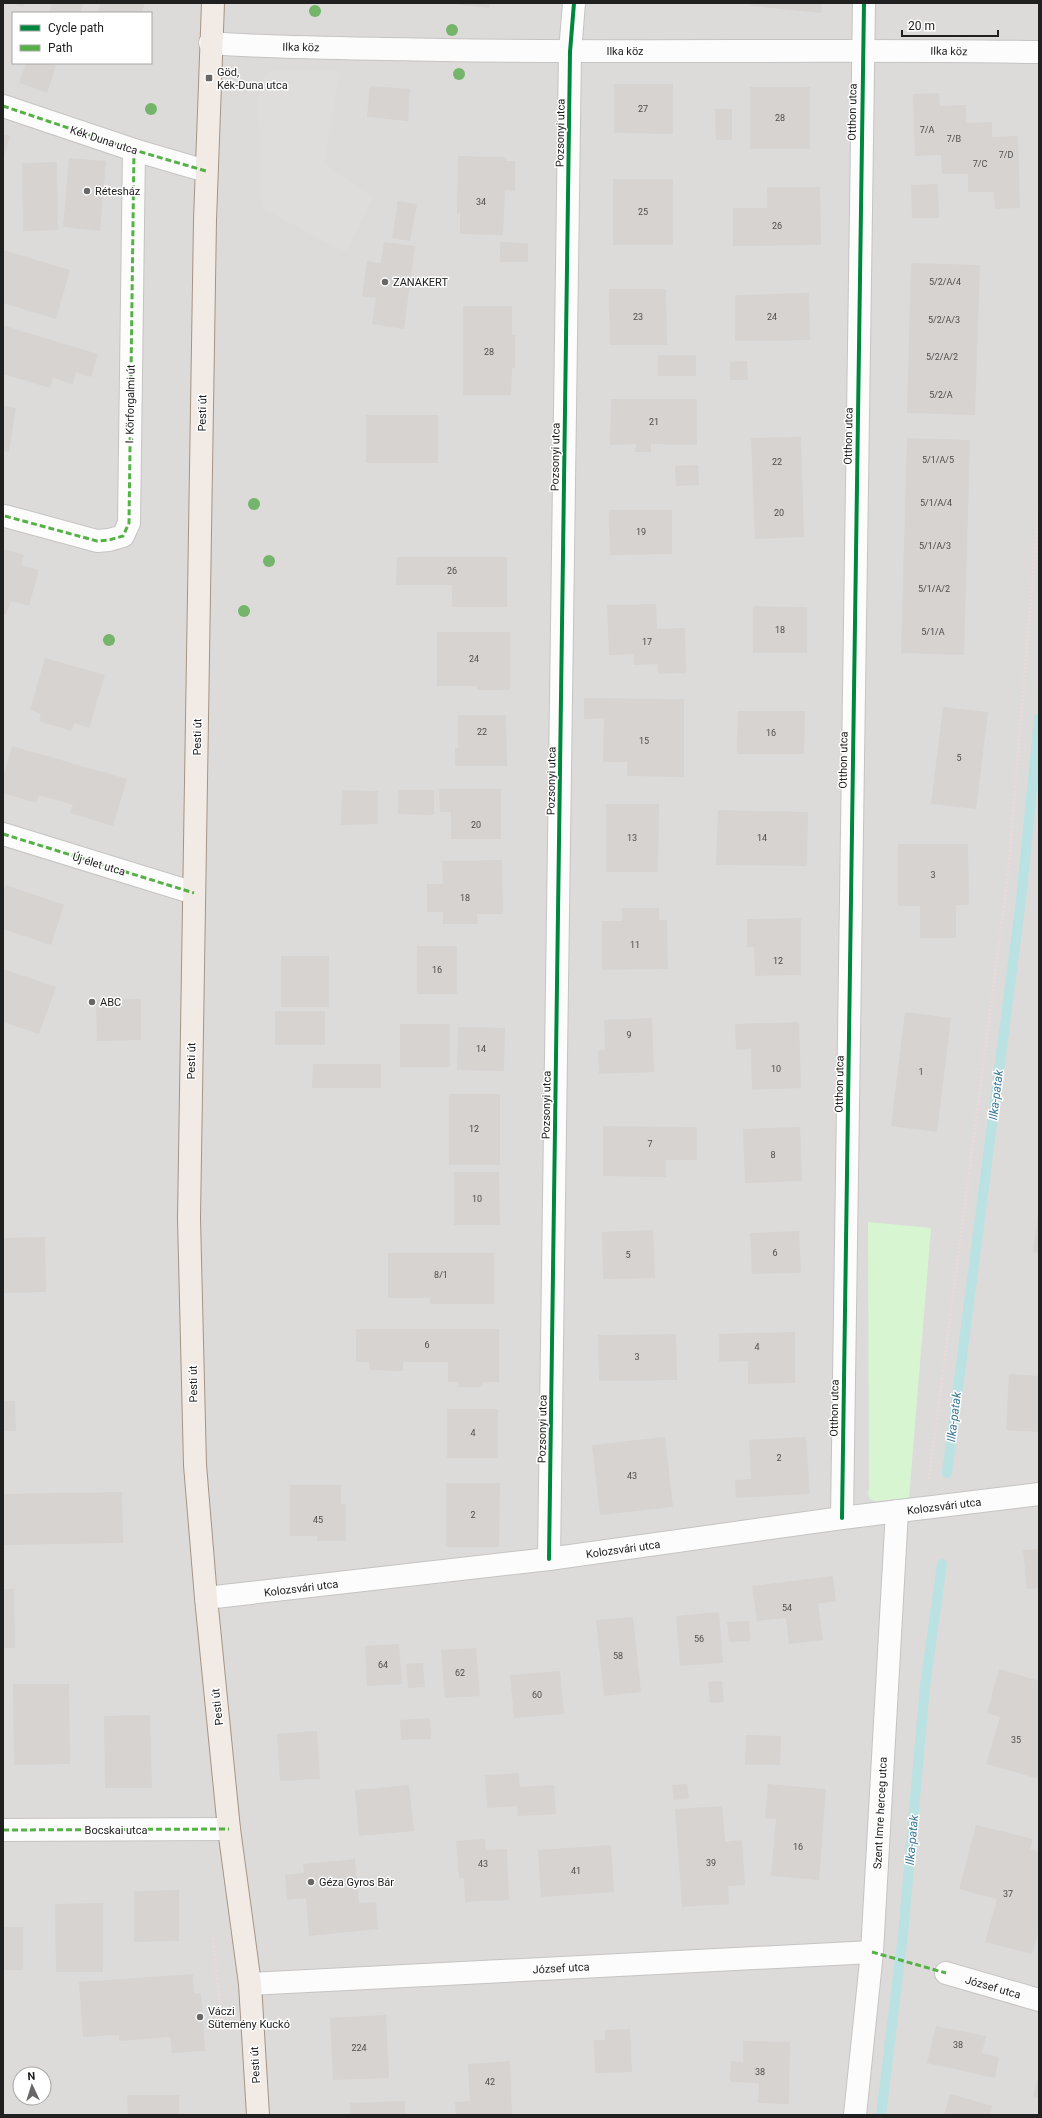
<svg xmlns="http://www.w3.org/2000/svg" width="1042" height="2118" viewBox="0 0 1042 2118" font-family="Roboto,sans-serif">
<rect width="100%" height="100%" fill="#eeebe8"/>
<path fill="#dddbda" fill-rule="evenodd" d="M3 3H1039V2115H3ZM13 13H151V63H13ZM20 2074H44V2098H20Z"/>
<polygon fill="#d8f5d2" points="868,1222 931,1228 909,1498 875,1501 870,1499 868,1494 869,1488"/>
<polygon fill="#dedddc" points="269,71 340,71 324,164 373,197 346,253 262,208 258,83"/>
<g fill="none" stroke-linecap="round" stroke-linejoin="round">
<g stroke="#bae2e3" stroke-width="10">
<polyline points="947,1473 1021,900 1039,718"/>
<polyline points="881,2115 903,1934 925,1686 942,1564"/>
</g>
</g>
<g fill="#d6d3d1">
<polygon points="10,3 24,3 23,7"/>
<polygon points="52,3 83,3 80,13 49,13"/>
<polygon points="101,3 145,3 142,13 97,13"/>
<polygon points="443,3 490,3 489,8"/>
<polygon points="751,3 822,3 821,13 751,6"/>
<polygon points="26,63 46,63 56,66 47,93 19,83"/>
<polygon points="614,84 673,84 673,134 614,133"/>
<polygon points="370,86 410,89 408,121 367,117"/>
<rect x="750" y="87" width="60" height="62"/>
<polygon points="939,93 940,106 966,105 966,123 992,122 992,137 1018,136 1020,208 995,209 994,192 968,192 968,174 942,174 941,155 915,156 913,94"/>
<polygon points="715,109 732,109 732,140 716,140"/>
<polygon points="3,134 10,136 3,159"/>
<polygon points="458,156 506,157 506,161 515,161 515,191 505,190 503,235 460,234 460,213 457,214"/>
<polygon points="69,158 106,161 100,231 63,227"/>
<polygon points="57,162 58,230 23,231 22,163"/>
<rect x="613" y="179" width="60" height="66"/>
<polygon points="938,184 939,218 912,218 911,185"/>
<polygon points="767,187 820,187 821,245 733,246 733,208 767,208"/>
<polygon points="398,201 417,204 410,241 392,238"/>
<polygon points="384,242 415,246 404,329 372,324 376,298 362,296 367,261 381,263"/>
<polygon points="500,242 528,243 528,262 500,262"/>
<polygon points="3,250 70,270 56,319 3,303"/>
<polygon points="911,263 980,265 975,415 907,413"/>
<polygon points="609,289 666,289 667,345 610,345"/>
<polygon points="809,293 810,340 735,341 735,295"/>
<polygon points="463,306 512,306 512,335 515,335 515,368 512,368 511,395 463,395"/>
<polygon points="5,326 98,354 91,377 76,372 73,384 53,378 50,388 3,374 3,332"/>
<rect x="658" y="355" width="38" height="21"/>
<polygon points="747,361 748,380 730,380 730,362"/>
<polygon points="611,399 697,399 697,445 651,444 651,452 635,452 636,444 610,445"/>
<polygon points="3,406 16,408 9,452 3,451"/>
<rect x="366" y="415" width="72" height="48"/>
<polygon points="801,437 804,537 755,539 751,438"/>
<polygon points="907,438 970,440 964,655 901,653"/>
<polygon points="698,465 699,485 676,486 675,466"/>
<polygon points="609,510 672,510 672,554 610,555"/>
<polygon points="3,549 24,555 21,565 39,570 29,606 11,601 6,615 3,614"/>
<polygon points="397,557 507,557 507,607 452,607 452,585 396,585"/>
<polygon points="656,604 657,629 685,628 686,673 658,674 658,664 634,665 634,654 609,655 607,605"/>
<polygon points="753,606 807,607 807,653 753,653"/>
<polygon points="437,632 510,632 510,690 477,690 477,686 437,686"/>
<polygon points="45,658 105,675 89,728 74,723 71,731 39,721 41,714 30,710"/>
<polygon points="584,698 684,699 684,777 627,776 627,762 603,762 604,718 584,719"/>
<polygon points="943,707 988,712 976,809 931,804"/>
<polygon points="738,711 805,711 804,754 737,754"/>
<polygon points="458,715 506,715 507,766 455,766 455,748 458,748"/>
<polygon points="12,746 127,779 113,826 70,813 73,805 39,795 36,803 3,793 3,777"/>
<polygon points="439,789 501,789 501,839 451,839 451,812 440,812"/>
<polygon points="342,790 378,791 378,824 341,825"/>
<polygon points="398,790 434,790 434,815 398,814"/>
<polygon points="606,804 659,804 658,872 606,872"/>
<polygon points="718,810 808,812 807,866 716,865"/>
<polygon points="898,844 968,844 969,905 956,905 956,938 920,938 920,906 898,906"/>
<polygon points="502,860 503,914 477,914 478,924 443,924 443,912 427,912 427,884 443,884 442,861"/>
<polygon points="6,885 64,905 51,945 3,929 3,893"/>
<polygon points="622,908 659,908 659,920 667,920 668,969 602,970 602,921 622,921"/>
<polygon points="801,918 801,975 755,976 754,947 747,947 747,919"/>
<rect x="417" y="946" width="40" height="48"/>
<rect x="281" y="956" width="48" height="51"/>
<polygon points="3,969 56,987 39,1034 3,1022"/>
<polygon points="141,999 141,1040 97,1041 96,1000"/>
<rect x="275" y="1011" width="50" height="34"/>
<polygon points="905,1012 951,1018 937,1132 891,1126"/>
<polygon points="652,1018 654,1072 599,1074 598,1051 605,1050 604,1020"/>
<polygon points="799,1022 801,1088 752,1090 751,1049 736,1050 735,1024"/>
<rect x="400" y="1024" width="50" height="43"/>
<polygon points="458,1027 505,1028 504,1071 457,1070"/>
<polygon points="313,1064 381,1064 381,1088 312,1088"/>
<rect x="449" y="1094" width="51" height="71"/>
<polygon points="603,1126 697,1127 697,1160 666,1160 666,1177 603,1176"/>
<polygon points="800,1127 802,1181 745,1183 743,1129"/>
<polygon points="454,1172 499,1172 500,1225 454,1225"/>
<polygon points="1038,1215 1039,1215 1039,1253 1033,1252"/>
<polygon points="653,1230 655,1278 603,1279 602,1232"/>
<polygon points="799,1231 801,1273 752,1274 750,1233"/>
<polygon points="45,1237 46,1292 3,1293 3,1238"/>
<polygon points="388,1253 494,1253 494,1304 430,1304 430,1298 388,1298"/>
<polygon points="356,1329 499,1329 499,1382 482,1382 482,1387 458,1387 458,1382 448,1382 448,1362 403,1362 403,1371 370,1370 369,1362 356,1362"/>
<polygon points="795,1332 795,1383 748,1384 748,1361 719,1362 719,1334"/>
<polygon points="676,1334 677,1380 599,1381 598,1335"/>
<polygon points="1009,1374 1039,1376 1039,1432 1006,1430"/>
<polygon points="3,1401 15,1401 16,1431 3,1431"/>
<rect x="447" y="1409" width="51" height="49"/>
<polygon points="665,1437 673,1507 600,1515 592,1445"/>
<polygon points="806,1437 810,1494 736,1498 735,1480 751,1479 749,1440"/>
<polygon points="446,1483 500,1483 499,1547 446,1547"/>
<polygon points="290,1485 341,1485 341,1504 346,1504 346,1541 317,1541 317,1536 290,1536"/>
<polygon points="122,1492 123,1543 3,1545 3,1494"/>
<polygon points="1039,1549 1039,1588 1027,1589 1023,1550"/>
<polygon points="833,1576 836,1601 818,1604 823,1640 789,1644 786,1618 757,1621 752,1586"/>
<polygon points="3,1589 14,1589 15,1648 3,1648"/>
<polygon points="719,1612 723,1663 680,1666 676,1616"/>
<polygon points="633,1617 641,1692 604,1696 596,1620"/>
<polygon points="749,1621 750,1641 729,1642 727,1622"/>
<polygon points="399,1644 402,1684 367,1686 365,1646"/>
<polygon points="476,1648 480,1696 445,1698 441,1650"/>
<polygon points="423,1663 425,1687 408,1688 406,1664"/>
<polygon points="999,1669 1039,1681 1039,1779 986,1764 1000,1717 987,1713"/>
<polygon points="560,1671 564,1714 514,1718 510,1675"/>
<polygon points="722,1681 724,1702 710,1703 708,1682"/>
<polygon points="13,1684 69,1684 70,1764 14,1765"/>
<polygon points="150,1715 152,1788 105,1788 104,1716"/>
<polygon points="430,1718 431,1739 401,1740 400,1720"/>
<polygon points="317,1731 320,1779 280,1781 277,1734"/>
<polygon points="746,1735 781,1736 780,1765 745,1765"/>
<polygon points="519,1773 520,1787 554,1785 556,1814 518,1816 517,1806 487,1808 485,1775"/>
<polygon points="687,1784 689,1798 674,1800 672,1785"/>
<polygon points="768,1784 826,1789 819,1880 771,1876 776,1819 765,1818"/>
<polygon points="409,1785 414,1831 359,1836 355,1790"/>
<polygon points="722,1806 725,1842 742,1840 745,1885 728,1886 729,1904 682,1907 675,1809"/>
<polygon points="976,1825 1033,1839 1030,1849 1039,1852 1039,1929 1032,1954 985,1942 997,1899 959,1889"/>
<polygon points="485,1839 486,1850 507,1849 509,1900 465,1902 464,1878 459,1878 456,1841"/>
<polygon points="611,1845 614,1892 541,1897 538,1850"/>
<polygon points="355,1859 359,1903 376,1902 378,1929 309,1936 306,1898 287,1900 285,1875 304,1873 303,1864"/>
<polygon points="179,1890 179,1941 134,1942 134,1891"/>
<polygon points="103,1903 103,1972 56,1972 55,1904"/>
<rect x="3" y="1927" width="20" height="43"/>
<polygon points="193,1974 194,1994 201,1993 205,2051 172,2053 170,2037 119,2041 119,2035 83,2037 79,1982"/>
<polygon points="386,2015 389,2078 333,2080 330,2018"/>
<polygon points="936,2026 986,2036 982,2053 999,2057 995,2078 927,2063"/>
<polygon points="630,2029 632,2072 595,2073 594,2040 605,2040 605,2030"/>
<polygon points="743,2041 790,2042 789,2104 758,2103 759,2083 730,2082 731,2061 743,2062"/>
<polygon points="510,2061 512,2115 456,2115 455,2102 470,2101 468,2064"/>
<polygon points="1037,2079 1039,2079 1039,2098 1033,2097"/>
<polygon points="950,2094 992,2106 990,2115 944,2115"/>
<polygon points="127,2095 179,2095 179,2115 128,2115"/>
<polygon points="405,2101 405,2115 350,2115 350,2103"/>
</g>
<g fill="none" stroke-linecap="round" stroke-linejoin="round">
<g stroke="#c5c4c3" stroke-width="24">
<g id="minor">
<path d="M210 43C288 49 366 48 443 50 642 53 840 49 1039 52"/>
<polyline points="3,106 134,150 206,171"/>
<polyline points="5,516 97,541 109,540 123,536 129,523 134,150"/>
<polyline points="3,834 194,893"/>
<polyline points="842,1518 864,3"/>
<polyline points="549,1559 570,52 574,3"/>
<polyline points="206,1598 549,1559 842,1518 1039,1494"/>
<polyline points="3,1830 229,1829"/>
<polyline points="946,1973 1039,2000"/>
<polyline points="250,1984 872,1952"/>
<polyline points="855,2115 872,1952 897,1511"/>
</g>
</g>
<g stroke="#a59484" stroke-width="24">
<polyline id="primary" points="213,3 205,220 189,1218 195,1465 206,1598 229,1829 250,1984 258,2115"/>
</g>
<g stroke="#ecd9da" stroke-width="2.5" stroke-dasharray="2 2" stroke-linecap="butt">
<polyline points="929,1479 1008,875 1039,501"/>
<polyline points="213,1938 222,2023"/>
</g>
<use href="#minor" stroke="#fcfcfc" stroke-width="22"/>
<use href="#primary" stroke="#f1eae5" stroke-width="22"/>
<g stroke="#55b145" stroke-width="3" stroke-dasharray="6 3" stroke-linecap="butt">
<polyline points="3,106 134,150 206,171"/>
<polyline points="5,516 97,541 109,540 123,536 129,523 134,150"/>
<polyline points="3,834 194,893"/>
<polyline points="3,1830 229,1829"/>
<polyline points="872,1952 946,1973"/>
</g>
<g stroke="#fff" stroke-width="6">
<g id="cycleway">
<polyline points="842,1518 864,3"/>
<polyline points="549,1559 570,52 574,3"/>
</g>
</g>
<use href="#cycleway" stroke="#00873e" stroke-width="4"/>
</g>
<g fill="#74b46b">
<circle cx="315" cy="11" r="6"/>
<circle cx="452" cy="30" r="6"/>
<circle cx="459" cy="74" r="6"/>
<circle cx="151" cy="109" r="6"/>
<circle cx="254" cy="504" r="6"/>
<circle cx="269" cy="561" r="6"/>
<circle cx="244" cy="611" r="6"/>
<circle cx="109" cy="640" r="6"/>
</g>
<g fill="#686766" stroke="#fff" stroke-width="1.5">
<rect x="205" y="74" width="8" height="8" rx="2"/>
<circle cx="87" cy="191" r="4"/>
<circle cx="385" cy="282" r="4"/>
<circle cx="92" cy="1002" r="4"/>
<circle cx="311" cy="1882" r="4"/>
<circle cx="200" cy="2017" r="4"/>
</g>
<g text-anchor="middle" stroke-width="3" stroke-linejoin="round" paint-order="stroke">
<g font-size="9" fill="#4e4d4c">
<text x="643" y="112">27</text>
<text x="780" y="121">28</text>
<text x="927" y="133">7/A</text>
<text x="954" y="142">7/B</text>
<text x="1006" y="158">7/D</text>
<text x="980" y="167">7/C</text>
<text x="481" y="205">34</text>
<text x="643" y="215">25</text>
<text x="777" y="229">26</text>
<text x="945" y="285">5/2/A/4</text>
<text x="638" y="320">23</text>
<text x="772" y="320">24</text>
<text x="944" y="323">5/2/A/3</text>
<text x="489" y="355">28</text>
<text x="942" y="360">5/2/A/2</text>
<text x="941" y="398">5/2/A</text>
<text x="654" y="425">21</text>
<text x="938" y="463">5/1/A/5</text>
<text x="777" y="465">22</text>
<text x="936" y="506">5/1/A/4</text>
<text x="779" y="516">20</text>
<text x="641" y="535">19</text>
<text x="935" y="549">5/1/A/3</text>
<text x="452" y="574">26</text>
<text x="934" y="592">5/1/A/2</text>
<text x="780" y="633">18</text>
<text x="933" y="635">5/1/A</text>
<text x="647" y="645">17</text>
<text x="474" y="662">24</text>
<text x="482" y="735">22</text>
<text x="771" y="736">16</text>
<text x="644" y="744">15</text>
<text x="959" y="761">5</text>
<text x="476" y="828">20</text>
<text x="632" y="841">13</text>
<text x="762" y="841">14</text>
<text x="933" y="878">3</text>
<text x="465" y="901">18</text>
<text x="635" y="948">11</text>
<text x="778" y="964">12</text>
<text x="437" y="973">16</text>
<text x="629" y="1038">9</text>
<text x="481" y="1052">14</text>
<text x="776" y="1072">10</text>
<text x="921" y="1075">1</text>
<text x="474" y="1132">12</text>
<text x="650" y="1147">7</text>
<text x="773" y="1158">8</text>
<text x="477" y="1202">10</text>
<text x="775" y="1256">6</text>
<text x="628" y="1258">5</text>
<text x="441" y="1278">8/1</text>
<text x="427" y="1348">6</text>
<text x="757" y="1350">4</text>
<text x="637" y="1360">3</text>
<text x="473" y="1436">4</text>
<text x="779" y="1461">2</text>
<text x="632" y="1479">43</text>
<text x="473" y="1518">2</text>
<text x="318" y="1523">45</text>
<text x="787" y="1611">54</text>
<text x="699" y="1642">56</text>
<text x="618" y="1659">58</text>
<text x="383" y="1668">64</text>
<text x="460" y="1676">62</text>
<text x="537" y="1698">60</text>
<text x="1016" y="1743">35</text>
<text x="798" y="1850">16</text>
<text x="711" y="1866">39</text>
<text x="483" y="1867">43</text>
<text x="576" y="1874">41</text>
<text x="1008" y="1897">37</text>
<text x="958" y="2048">38</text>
<text x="359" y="2051">224</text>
<text x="760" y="2075">38</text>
<text x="490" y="2085">42</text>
</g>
<g font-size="11" fill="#202020" stroke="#fff">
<text transform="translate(301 47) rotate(1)" y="4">Ilka köz</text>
<text x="625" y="55">Ilka köz</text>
<text transform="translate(949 51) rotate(1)" y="4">Ilka köz</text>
<text transform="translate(852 112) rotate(-89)" y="4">Otthon utca</text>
<text transform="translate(560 133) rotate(-89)" y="4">Pozsonyi utca</text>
<text transform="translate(104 140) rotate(18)" y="4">Kék Duna utca</text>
<text transform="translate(130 404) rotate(-89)" y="4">I. Körforgalmi út</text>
<text transform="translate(202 413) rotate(-89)" y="4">Pesti út</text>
<text transform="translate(848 436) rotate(-89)" y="4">Otthon utca</text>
<text transform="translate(555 457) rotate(-89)" y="4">Pozsonyi utca</text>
<text transform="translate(197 737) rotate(-89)" y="4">Pesti út</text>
<text transform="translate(843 760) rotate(-89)" y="4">Otthon utca</text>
<text transform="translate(551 781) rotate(-89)" y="4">Pozsonyi utca</text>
<text transform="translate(99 864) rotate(17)" y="4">Új élet utca</text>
<text transform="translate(191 1061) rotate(-89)" y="4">Pesti út</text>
<text transform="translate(839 1084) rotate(-89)" y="4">Otthon utca</text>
<text transform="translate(546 1105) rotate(-89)" y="4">Pozsonyi utca</text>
<text transform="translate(193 1384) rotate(-91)" y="4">Pesti út</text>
<text transform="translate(834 1408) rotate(-89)" y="4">Otthon utca</text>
<text transform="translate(542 1429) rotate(-89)" y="4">Pozsonyi utca</text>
<text transform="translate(944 1506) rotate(-7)" y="4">Kolozsvári utca</text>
<text transform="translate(623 1549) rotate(-8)" y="4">Kolozsvári utca</text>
<text transform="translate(301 1588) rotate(-7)" y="4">Kolozsvári utca</text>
<text transform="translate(217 1707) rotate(-96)" y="4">Pesti út</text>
<text transform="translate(880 1813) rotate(-87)" y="4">Szent Imre herceg utca</text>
<text x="116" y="1834">Bocskai utca</text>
<text transform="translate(561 1968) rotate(-3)" y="4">József utca</text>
<text transform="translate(993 1987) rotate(16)" y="4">József utca</text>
<text transform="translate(255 2065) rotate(-93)" y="4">Pesti út</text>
</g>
<g font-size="11" fill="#202020" stroke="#fff" text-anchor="start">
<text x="217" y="76">Göd,<tspan x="217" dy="13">Kék-Duna utca</tspan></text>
<text x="95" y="195">Rétesház</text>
<text x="393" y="286">ZANAKERT</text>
<text x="100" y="1006">ABC</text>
<text x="319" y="1886">Géza Gyros Bár</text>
<text x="208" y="2015">Váczi<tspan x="208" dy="13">Sütemény Kuckó</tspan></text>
</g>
<g font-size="12" font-style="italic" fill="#3a7796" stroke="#fff">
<text transform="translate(996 1095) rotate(-83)" y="4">Ilka-patak</text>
<text transform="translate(954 1417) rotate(-83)" y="4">Ilka-patak</text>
<text transform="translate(912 1840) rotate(-85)" y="4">Ilka-patak</text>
</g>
</g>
<rect width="1042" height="2118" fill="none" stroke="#202020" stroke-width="8"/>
<rect x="12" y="12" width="140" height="52" fill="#ffffff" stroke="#a6a6a6"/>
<rect x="20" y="25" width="20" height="6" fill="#00873e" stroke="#a6a6a6"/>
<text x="48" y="32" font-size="12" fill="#202020">Cycle path</text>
<rect x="20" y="45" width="20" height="6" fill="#55b145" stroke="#a6a6a6"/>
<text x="48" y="52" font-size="12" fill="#202020">Path</text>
<g transform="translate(32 2086) rotate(356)"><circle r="19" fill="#ffffff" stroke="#a6a6a6"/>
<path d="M0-3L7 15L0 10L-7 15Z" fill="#686766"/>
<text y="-6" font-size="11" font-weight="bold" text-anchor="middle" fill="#202020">N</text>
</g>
<path d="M902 30v6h96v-6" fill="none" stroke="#202020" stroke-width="2"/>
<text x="908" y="30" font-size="12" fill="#202020" stroke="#ffffff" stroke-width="3" paint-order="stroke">20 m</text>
</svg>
